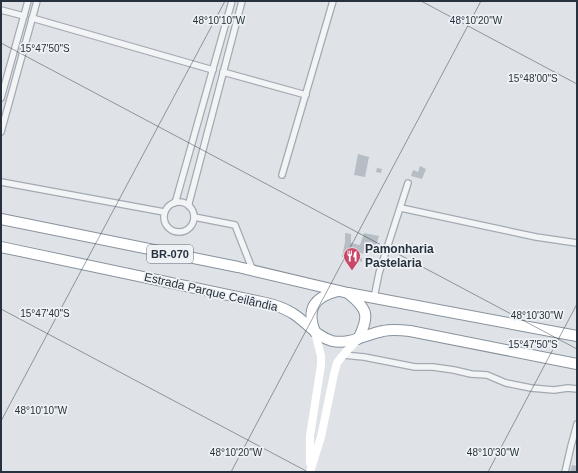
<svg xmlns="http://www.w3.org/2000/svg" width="578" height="473" viewBox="0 0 578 473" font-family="Arial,sans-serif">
<rect width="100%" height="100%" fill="#dfe3e8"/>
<g fill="#b6bdc4">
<polygon points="358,154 369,157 365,177 354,175"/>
<polygon points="420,166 426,169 422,179 411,176 413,170 418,172"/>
<polygon points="377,168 382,169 381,173 376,172"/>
<polygon points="345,233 351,234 351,243 360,245 364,233 379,236 375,249 365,246 363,254 357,252 356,256 360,257 360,258 362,258 362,262 359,261 360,259 355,259 355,260 342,257 345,242"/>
<polygon points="572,465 577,466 577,472 570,472"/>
</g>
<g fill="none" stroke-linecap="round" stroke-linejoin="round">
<g stroke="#a4aab2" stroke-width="8">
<g id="street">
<polyline points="1,10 24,16"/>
<polyline points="32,18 213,70"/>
<polyline points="223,72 306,95"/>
<polyline points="1,98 28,1"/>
<polyline points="1,132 37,1"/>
<polyline points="282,175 333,1"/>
<polyline points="1,182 164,212"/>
<circle cx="179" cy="217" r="15"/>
<polyline points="174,203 176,200 232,1"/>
<polyline points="189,206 189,203 242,1"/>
<polyline points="401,208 536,237 577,243"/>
<polyline points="194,217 235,225 253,271"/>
<polyline points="374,298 379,273 408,183"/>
<polyline points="343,355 364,357 415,367 433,367 454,370 471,374 487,375 506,383 531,388 554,390 568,388 577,389"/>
<polyline points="565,472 571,446 577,424"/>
</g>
</g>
<g stroke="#87929e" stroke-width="12">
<g id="highway">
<polyline points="1,219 238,267 348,293 577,336"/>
<path d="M1 247 266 303C275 305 284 308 292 313 306 321 315 336 332 341 349 345 367 334 383 331 392 329 401 330 410 331L577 364"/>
<path d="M348 293C368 309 370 316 358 339"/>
<path d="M315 332C306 309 314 297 338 291"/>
</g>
</g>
<use href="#street" stroke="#f2f4f6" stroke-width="5.5"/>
<g stroke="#fff" stroke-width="8">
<polyline points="310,463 310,436 321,365 321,356 315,332"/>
<polyline points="310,472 321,437 334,374 337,363 343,355 358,339"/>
</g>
<use href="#highway" stroke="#fff" stroke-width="10"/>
</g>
<path fill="none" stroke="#28323e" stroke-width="1" stroke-opacity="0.45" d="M421 1 577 84M1 43 577 349M1 309 308 472M1 421 225 1M231 472 481 1M488 472 577 304"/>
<defs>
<g id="restaurant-pin" transform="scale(0.9)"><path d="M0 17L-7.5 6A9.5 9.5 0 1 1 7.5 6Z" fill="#c94767" stroke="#eef2f5"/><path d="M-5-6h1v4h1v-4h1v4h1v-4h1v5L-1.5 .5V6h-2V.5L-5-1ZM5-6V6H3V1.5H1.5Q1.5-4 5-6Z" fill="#fff"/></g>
</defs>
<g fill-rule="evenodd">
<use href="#restaurant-pin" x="352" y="256"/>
</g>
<g text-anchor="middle" stroke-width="3.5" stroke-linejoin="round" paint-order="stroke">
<rect fill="#eef2f5" stroke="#636c75" stroke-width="1" x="147" y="245" width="46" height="18" rx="3"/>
<g font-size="11" font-weight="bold" fill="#28323e">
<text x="170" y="258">BR-070</text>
</g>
<g font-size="12" font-weight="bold" fill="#28323e" stroke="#eef2f5" text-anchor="start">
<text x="365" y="253">Pamonharia<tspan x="365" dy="14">Pastelaria</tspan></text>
</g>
<g font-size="12" fill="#28323e" stroke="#eef2f5">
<text transform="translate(211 292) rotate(13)" y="4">Estrada Parque Ceilândia</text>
</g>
</g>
<g font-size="10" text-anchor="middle" fill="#28323e" stroke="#eef2f5" stroke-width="3.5" stroke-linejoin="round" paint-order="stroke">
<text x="219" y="24">48°10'10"W</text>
<text x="476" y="24">48°10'20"W</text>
<text x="45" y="52">15°47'50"S</text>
<text x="533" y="82">15°48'00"S</text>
<text x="45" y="317">15°47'40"S</text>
<text x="537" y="319">48°10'30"W</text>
<text x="533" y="348">15°47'50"S</text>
<text x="41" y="414">48°10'10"W</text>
<text x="236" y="456">48°10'20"W</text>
<text x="493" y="456">48°10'30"W</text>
</g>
<rect width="578" height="473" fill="none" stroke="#28323e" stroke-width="4"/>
</svg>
